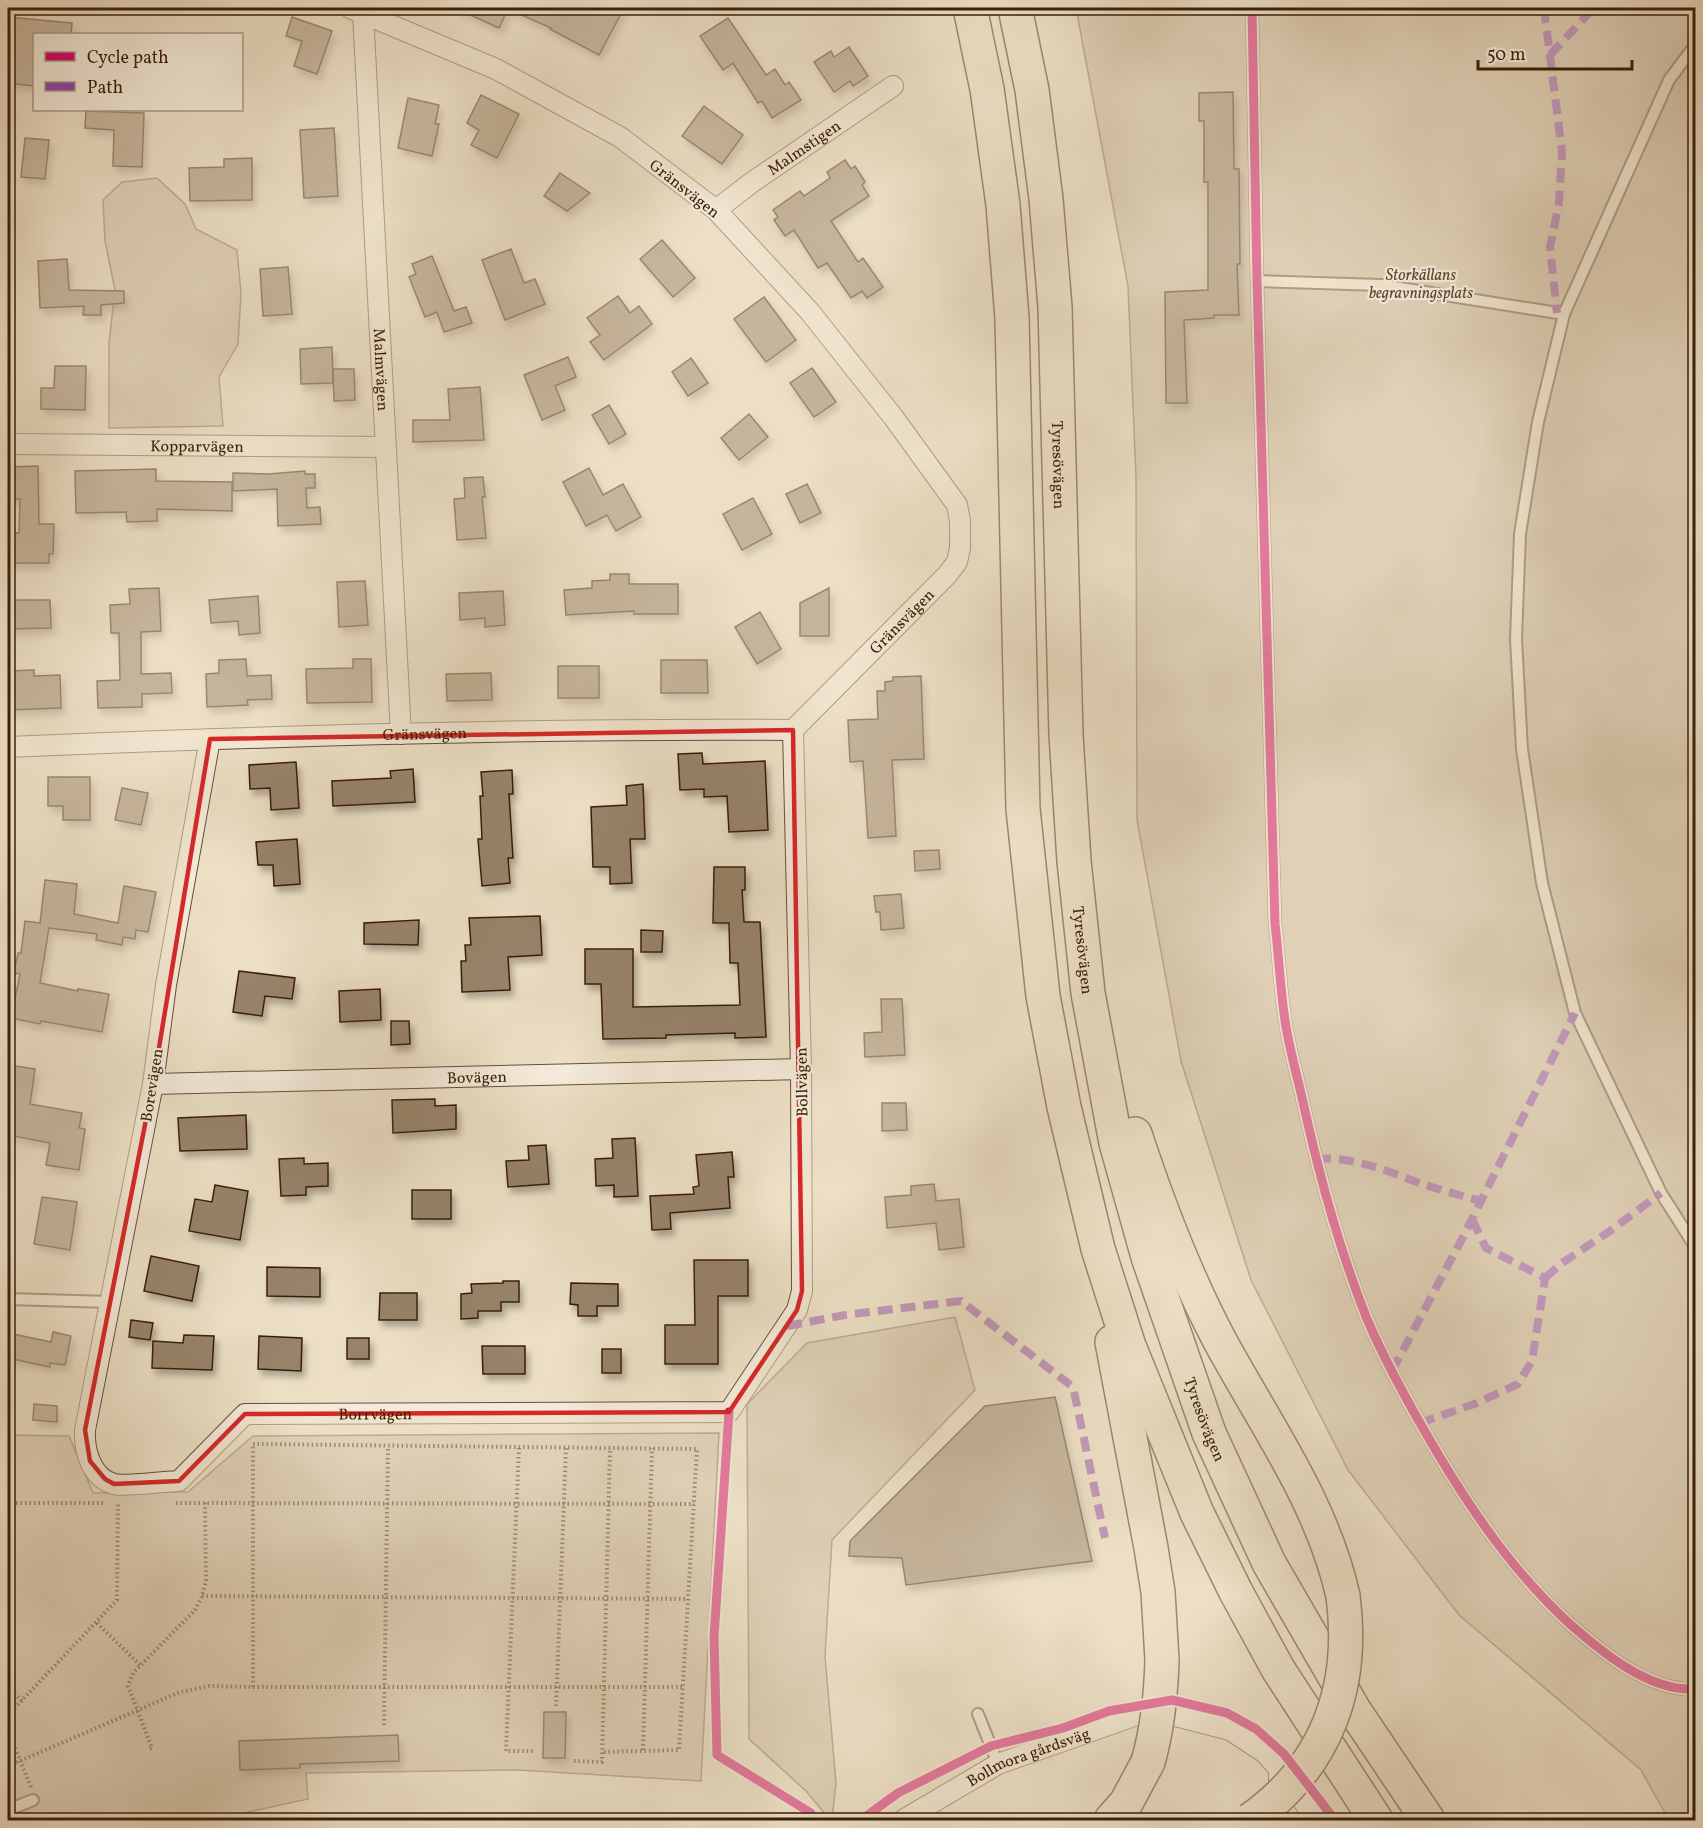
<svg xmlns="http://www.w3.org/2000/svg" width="1703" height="1828" viewBox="0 0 1703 1828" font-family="Vollkorn,serif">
<defs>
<filter id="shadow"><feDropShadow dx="3.5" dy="6" stdDeviation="3" flood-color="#0004"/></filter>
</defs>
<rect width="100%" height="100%" fill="#ecdfc5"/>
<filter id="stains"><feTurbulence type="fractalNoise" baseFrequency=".00333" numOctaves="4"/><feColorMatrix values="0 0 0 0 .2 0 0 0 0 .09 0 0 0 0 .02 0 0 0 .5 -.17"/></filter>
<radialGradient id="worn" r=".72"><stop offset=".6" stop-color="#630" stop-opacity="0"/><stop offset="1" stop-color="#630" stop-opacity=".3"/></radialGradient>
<g fill="#cebea5" stroke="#846e56" stroke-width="1.5">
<polygon points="1076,8 1695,8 1695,1820 1669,1820 1641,1770 1459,1615 1348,1470 1251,1280 1181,1061 1137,820 1136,478 1128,286"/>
<polygon points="157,178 185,204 196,229 237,250 241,294 238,344 219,377 223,426 109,428 109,343 115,290 105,241 103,200 122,182"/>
<polygon points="955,1317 975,1390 832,1540 825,1656 836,1783 832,1820 830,1820 807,1792 749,1739 747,1404 807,1343"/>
<polygon points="719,1433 701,1781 518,1770 306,1773 308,1799 212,1820 8,1820 8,1435 69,1436 93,1493 188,1492 253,1436"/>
</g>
<g fill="#97836a" stroke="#3a1f08" stroke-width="1.5" filter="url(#shadow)">
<polygon points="455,8 624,8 599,55 550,29 551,28 508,9 499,28"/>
<polygon points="8,17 72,23 71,34 34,34 34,86 8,83"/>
<polygon points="292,17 332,31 317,74 294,66 302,41 286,36"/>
<polygon points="728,18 766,75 775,69 785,85 789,82 801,100 772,118 762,101 758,103 733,63 723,70 700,36"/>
<polygon points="849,47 868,76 853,86 850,81 834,92 814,62 831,51 834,57"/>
<polygon points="1233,92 1234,169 1239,169 1240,264 1237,264 1239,315 1214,315 1214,318 1184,320 1187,403 1166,403 1165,292 1208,290 1208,182 1204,182 1204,121 1199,121 1199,93"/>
<polygon points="481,95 519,114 497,158 471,145 479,130 467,123"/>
<polygon points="408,98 439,105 435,124 439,124 432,156 398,148"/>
<polygon points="704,106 743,135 722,164 682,136"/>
<polygon points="86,111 144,113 142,167 113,166 114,130 85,128"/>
<polygon points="334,128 338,196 304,198 300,130"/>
<polygon points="25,138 49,140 45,179 21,177"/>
<polygon points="252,158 252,200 190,201 189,168 224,167 224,159"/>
<polygon points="845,160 851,169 855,166 865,182 862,185 869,196 831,221 858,262 863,258 883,287 867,298 862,291 851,298 827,263 818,268 794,230 785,236 774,220 778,217 773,210 800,191 804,196 830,178 827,172"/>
<polygon points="560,173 590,193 567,211 544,196"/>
<polygon points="662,240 695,278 673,297 640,259"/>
<polygon points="511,249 524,283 535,279 545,304 505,320 482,260"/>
<polygon points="432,256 454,311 466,307 472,323 444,332 437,312 425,317 409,277 416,274 412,264"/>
<polygon points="67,259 69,290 124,291 124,303 101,305 101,315 83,315 84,306 40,308 38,261"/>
<polygon points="288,267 292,314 263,316 260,269"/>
<polygon points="618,296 630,313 639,306 652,324 604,360 590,342 600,335 587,318"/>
<polygon points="764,297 796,340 766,362 734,319"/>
<polygon points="332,347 333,383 301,384 300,349"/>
<polygon points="568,357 576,377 555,386 565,410 542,420 524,375"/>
<polygon points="691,358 708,383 688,396 672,372"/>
<polygon points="55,366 86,366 85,410 41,409 41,388 54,388"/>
<polygon points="812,368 836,402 814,417 790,383"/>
<polygon points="333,369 354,369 355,400 334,401"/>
<polygon points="480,387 484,440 413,442 413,420 450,420 448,389"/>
<polygon points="609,405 626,434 609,444 592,415"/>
<polygon points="749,414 768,437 739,460 721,438"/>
<polygon points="38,466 39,524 54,524 53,554 49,554 49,563 8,563 8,532 19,533 20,499 8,499 8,467"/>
<polygon points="589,468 603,495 623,484 641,517 616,531 607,515 586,526 563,482"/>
<polygon points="156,469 156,481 232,482 232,511 157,509 157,521 127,522 126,512 76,513 75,471"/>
<polygon points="305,471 305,474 315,474 315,488 306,488 307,508 320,507 321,524 278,526 277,489 233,491 233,473 268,474"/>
<polygon points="483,477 485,497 482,497 486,538 457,540 454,499 465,498 464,478"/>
<polygon points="807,484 821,513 800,523 786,494"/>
<polygon points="753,498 772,534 742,550 723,514"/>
<polygon points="610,574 629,574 629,584 678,584 678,614 634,614 634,611 566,615 564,590 592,588 592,581 610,580"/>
<polygon points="365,581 368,625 339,627 337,582"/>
<polygon points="159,588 161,631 141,632 141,674 171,673 172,693 142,694 142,707 98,708 97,681 120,680 119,633 111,633 110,605 130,604 129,589"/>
<polygon points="829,588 829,636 800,636 800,603"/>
<polygon points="503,591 505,625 485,627 485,618 460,620 459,593"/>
<polygon points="258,596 260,633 239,635 238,621 211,623 209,600"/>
<polygon points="9,600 50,600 51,628 9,629"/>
<polygon points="760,612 781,649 757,664 735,627"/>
<polygon points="246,659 247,676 271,675 272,699 247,700 248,705 207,707 206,674 219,673 219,660"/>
<polygon points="353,659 371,659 372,702 307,703 306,669 353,668"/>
<polygon points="661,660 707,660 708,693 661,693"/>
<rect x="558" y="666" width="41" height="32"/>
<polygon points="34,670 34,676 60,675 61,708 8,710 8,671"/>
<polygon points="491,673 492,700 447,701 446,674"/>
<polygon points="921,676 924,759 892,760 896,836 868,838 863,761 850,762 848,720 878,719 877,691 885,691 885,682 893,681 893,677"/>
<polygon points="702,753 703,764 765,761 768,830 729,832 727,796 704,797 704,789 680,790 678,754"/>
<polygon points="296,762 299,808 271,810 270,788 250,789 249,765"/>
<polygon points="413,769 415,802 333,806 332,781 391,778 390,771"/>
<polygon points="512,770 513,794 509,794 513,858 508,858 510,883 482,886 478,839 482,839 480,796 483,796 481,772"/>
<polygon points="48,777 90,777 90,820 63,820 63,806 48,806"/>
<polygon points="643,784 645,839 630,839 632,883 610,884 610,867 593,867 591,807 627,805 626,786"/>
<polygon points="122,788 148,793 141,825 115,820"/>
<polygon points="297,839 300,884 274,886 273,865 258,865 256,842"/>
<polygon points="939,850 940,869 915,871 914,851"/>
<polygon points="714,867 745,867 745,890 742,890 744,922 760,922 766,1037 735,1038 735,1033 666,1035 666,1038 603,1039 601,984 585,984 585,949 633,949 633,1007 740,1005 738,963 730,963 729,923 713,923"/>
<polygon points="45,880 77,884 74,914 118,923 124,886 156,892 148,932 136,930 135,939 123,937 122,945 96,940 97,934 49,928 40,983 78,991 78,989 109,994 102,1032 41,1021 40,1024 11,1018 20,974 14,973 18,953 21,953 25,921 40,923"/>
<polygon points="901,894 904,928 881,930 880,912 876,912 874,896"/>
<polygon points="540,916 542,955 508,957 510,990 462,992 461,961 466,961 465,945 471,945 469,918"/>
<polygon points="419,920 418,945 364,944 364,923"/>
<polygon points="641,930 663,931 662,952 641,952"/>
<polygon points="239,971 295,978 292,999 265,996 262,1016 233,1012"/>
<polygon points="380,989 381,1020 340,1022 339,991"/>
<polygon points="881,999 902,999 905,1055 865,1057 864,1033 882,1032"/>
<polygon points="391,1021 409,1021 410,1044 391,1045"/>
<polygon points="8,1065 35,1069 30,1104 82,1113 79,1128 85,1129 79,1170 46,1165 50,1143 8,1135"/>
<polygon points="435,1099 435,1106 456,1105 456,1129 393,1133 392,1100"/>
<polygon points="882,1103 906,1103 907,1130 882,1131"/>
<polygon points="246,1115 247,1149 180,1151 178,1118"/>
<polygon points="635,1138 638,1196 614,1197 614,1185 596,1186 595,1159 613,1158 612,1139"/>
<polygon points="546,1145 549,1184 508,1187 506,1161 529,1160 528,1146"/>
<polygon points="732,1152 734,1177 728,1177 730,1208 670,1213 671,1229 652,1230 650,1196 694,1194 693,1187 699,1186 696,1155"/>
<polygon points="304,1158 304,1164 328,1163 328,1186 306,1187 306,1195 281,1196 279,1159"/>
<polygon points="934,1184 936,1201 959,1199 964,1247 939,1250 936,1223 887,1228 885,1197 911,1195 911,1186"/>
<polygon points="215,1185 248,1191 240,1240 189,1231 195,1199 212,1202"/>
<rect x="412" y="1190" width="39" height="29"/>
<polygon points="42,1197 77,1202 70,1250 34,1244"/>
<polygon points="151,1256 199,1266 192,1301 144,1291"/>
<polygon points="694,1260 748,1260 748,1296 718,1296 718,1364 665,1364 665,1325 695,1325"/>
<polygon points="267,1267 320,1268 320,1297 267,1296"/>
<polygon points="503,1281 519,1281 519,1302 501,1302 501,1311 478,1311 478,1318 461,1319 461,1294 472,1293 471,1284 503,1283"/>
<polygon points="571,1283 618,1284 618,1306 597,1306 597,1316 578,1316 578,1305 570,1304"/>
<polygon points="380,1293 417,1293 417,1320 379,1320"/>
<polygon points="131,1320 153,1323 150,1340 129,1337"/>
<polygon points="53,1332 71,1336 65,1365 50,1363 50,1367 8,1358 8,1333 51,1342"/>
<polygon points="184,1335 214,1336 212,1370 152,1368 153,1341 183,1343"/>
<polygon points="259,1336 302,1338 301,1371 258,1369"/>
<rect x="347" y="1338" width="22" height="21"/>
<polygon points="482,1346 525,1346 525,1374 483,1374"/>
<rect x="602" y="1349" width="19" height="24"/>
<polygon points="1055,1397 1092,1561 906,1585 902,1558 849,1556 850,1541 985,1406"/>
<polygon points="34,1404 57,1406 57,1422 33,1420"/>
<polygon points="544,1712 566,1712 565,1758 543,1758"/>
<polygon points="398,1735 399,1761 300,1764 300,1768 240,1770 239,1741"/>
</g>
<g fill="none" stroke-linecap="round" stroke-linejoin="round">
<g stroke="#664f37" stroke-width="14">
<g id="lane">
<path d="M1252 8 1257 281 1275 924C1279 956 1280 988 1285 1020 1289 1048 1297 1075 1303 1102 1319 1175 1339 1249 1367 1319 1387 1366 1412 1410 1438 1454 1475 1516 1517 1576 1571 1625 1603 1653 1650 1692 1696 1689"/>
<polyline points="1696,44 1669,80 1564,314 1538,422 1520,534 1516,639 1522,749 1542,883 1575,1013 1661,1193 1696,1248"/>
<polyline points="1257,281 1381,285 1564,314"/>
<polyline points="8,1299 110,1302"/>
<polyline points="978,1714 998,1764"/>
<polyline points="8,1810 33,1800"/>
</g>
</g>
<g stroke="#664f37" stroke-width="22">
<g id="street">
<path id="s1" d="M366 8 363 13 401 734"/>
<path id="s2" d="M716 210 751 183 893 86"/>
<path id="s3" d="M8 444 385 447"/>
<path id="s4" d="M210 739 166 985 153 1084 85 1430C84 1450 91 1478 114 1484 125 1487 165 1481 179 1481L245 1414 729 1412 797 1310 802 1291 801 1069 793 730"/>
<path id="s5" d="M8 747C269 736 531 728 793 730L947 575 957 562 960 548V521L957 505 894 418 810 312 716 210 620 137 496 69 350 8"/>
<path id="s6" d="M153 1084 801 1069"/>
<polyline points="1172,1715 1230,1730 1265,1753 1279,1769 1279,1793"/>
<polyline points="1286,1778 1317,1820"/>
<path id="s7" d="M903 1820 998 1764 1137 1715"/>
</g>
</g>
<g stroke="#3a1f08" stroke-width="36">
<g id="highway">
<polyline points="970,8 987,89 1003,205 1012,318 1023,809 1043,996 1064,1107 1098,1249 1129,1346 1197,1513 1236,1592 1278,1669 1376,1820"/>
<path id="s8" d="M1015 8 1032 90 1046 199 1055 307 1066 735 1074 861 1088 993 1116 1143 1148 1257 1209 1433 1269 1563 1354 1710 1428 1820"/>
<path d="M1135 1134C1158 1204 1185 1275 1220 1341 1265 1424 1322 1502 1343 1596"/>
<polyline points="1112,1342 1151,1548 1158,1592 1162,1660"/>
<polyline points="1111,1820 1126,1803 1148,1762"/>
</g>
</g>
<g stroke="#3a1f08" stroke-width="4" stroke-dasharray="1.5 3" stroke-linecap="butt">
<polyline points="519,1448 506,1751 535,1751"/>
<polyline points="176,1503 694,1504"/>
<polyline points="8,1567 8,1503 105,1503"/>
<polyline points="202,1596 688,1599"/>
<polyline points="97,1623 140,1665"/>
<polyline points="8,1687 22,1701"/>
<polyline points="253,1687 683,1687"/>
<polyline points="556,1706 566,1448"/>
<polyline points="384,1725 388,1447"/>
<polyline points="150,1749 152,1748 128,1686 133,1673 195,1610 202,1596 206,1580 205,1503"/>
<polyline points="643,1750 652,1448"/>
<polyline points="574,1761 602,1762 610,1448"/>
<polyline points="8,1766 180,1692 209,1686 253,1687 253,1444 697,1449 679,1750 602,1752"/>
<polyline points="31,1787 8,1731 9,1714 117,1600 118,1503"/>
</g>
<use href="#lane" stroke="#f3ead9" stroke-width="10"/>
<use href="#street" stroke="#f3ead9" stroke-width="20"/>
<use href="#highway" stroke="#ecdfc5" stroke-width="33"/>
<g stroke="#3a1f08" stroke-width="36" stroke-linecap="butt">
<g id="highway-bridge">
<path d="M1148 1762C1158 1727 1161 1695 1162 1660"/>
<path d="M1250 1820C1327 1766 1355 1687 1343 1596"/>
</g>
</g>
<use href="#highway-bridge" stroke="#ecdfc5" stroke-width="33"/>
<g stroke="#8e44ad" stroke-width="8" stroke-dasharray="15 8" stroke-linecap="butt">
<polyline points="1544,8 1562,152 1559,203 1550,247 1557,313"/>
<polyline points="1550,55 1589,13 1591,8"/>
<path d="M1316 1159C1349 1156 1383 1169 1414 1181 1436 1189 1459 1195 1481 1201"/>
<polyline points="1545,1278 1562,1263 1610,1231 1661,1193"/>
<polyline points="787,1326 845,1315 961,1301 1073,1387 1105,1538"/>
<polyline points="1392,1371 1464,1235 1575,1013"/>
<polyline points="1420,1423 1477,1403 1518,1384 1532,1361 1545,1278 1486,1248 1472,1219"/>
</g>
<g stroke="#f3ead9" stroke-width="13">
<g id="cycleway">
<path d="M1252 8 1257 281 1275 924C1279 956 1280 988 1285 1020 1289 1048 1297 1075 1303 1102 1319 1175 1339 1249 1367 1319 1387 1366 1412 1410 1438 1454 1475 1516 1517 1576 1571 1625 1603 1653 1650 1692 1696 1689"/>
<polyline points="729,1412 714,1637 717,1755 811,1813 813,1820"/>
<polyline points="861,1820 898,1793 991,1746 1063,1728 1109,1711 1172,1700 1227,1713 1256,1729 1284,1754 1335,1820"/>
</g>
</g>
<use href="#cycleway" stroke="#d6006c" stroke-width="9"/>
</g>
<path d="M0 0H1703V1828H0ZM793 730 802 1291 797 1310 729 1412 245 1414 179 1481 114 1484 105 1479 90 1461 85 1430 153 1084 210 739Z" fill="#ecdfc5" fill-opacity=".55" fill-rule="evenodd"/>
<path fill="none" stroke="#d62828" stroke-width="4.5" stroke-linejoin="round" d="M793 730 802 1291 797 1310 729 1412 245 1414 179 1481 114 1484 105 1479 90 1461 85 1430 153 1084 210 739Z"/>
<g text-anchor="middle" stroke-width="4.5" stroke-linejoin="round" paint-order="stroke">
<g font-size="16" fill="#3a1f08" stroke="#f3ead9">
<text dy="6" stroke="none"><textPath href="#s2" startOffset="108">Malmstigen</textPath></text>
<text transform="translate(685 188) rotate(38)" y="6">Gränsvägen</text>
<text dy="6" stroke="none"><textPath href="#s1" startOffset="363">Malmvägen</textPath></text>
<text dy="6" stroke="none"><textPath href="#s3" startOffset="189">Kopparvägen</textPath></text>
<text dy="6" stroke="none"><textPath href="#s8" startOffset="460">Tyresövägen</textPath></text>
<text dy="6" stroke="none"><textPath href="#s5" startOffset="939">Gränsvägen</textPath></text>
<text dy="6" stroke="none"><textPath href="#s5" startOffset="417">Gränsvägen</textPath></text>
<text dy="6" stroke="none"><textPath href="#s8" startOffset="946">Tyresövägen</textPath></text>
<text dy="6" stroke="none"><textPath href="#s6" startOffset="324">Bovägen</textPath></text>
<text transform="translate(801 1082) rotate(-91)" y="6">Bollvägen</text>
<text transform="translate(151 1085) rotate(-81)" y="6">Borevägen</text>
<text dy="6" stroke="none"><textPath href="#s4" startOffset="1058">Borrvägen</textPath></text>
<text dy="6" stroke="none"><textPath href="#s8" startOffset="1432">Tyresövägen</textPath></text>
<text dy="6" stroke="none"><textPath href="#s7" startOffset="141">Bollmora gårdsväg</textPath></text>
</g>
<g font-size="16" font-style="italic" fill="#5f472f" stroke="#f3ead9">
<text x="1421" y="280">Storkällans<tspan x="1421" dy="18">begravningsplats</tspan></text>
</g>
</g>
<rect width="1703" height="1828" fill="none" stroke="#ecdfc5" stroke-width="30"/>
<rect x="9" y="9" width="1685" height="1810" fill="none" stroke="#3a1f08" stroke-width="3"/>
<rect x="15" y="15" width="1673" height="1798" fill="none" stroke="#3a1f08" stroke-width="1.5"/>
<rect x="33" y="33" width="210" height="78" fill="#f3ead9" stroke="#a99985" stroke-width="1.5"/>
<rect x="45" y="52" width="30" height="9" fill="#d6006c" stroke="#a99985" stroke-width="1.5"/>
<text x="87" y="63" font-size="18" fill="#3a1f08">Cycle path</text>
<rect x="45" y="82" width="30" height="9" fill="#8e44ad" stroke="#a99985" stroke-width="1.5"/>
<text x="87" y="93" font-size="18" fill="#3a1f08">Path</text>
<path d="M1478 60v9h154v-9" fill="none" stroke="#3a1f08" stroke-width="3"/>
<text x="1487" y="60" font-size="18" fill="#3a1f08" stroke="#f3ead9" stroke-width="4.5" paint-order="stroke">50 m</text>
<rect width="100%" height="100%" filter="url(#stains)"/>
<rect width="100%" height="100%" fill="url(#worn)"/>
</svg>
